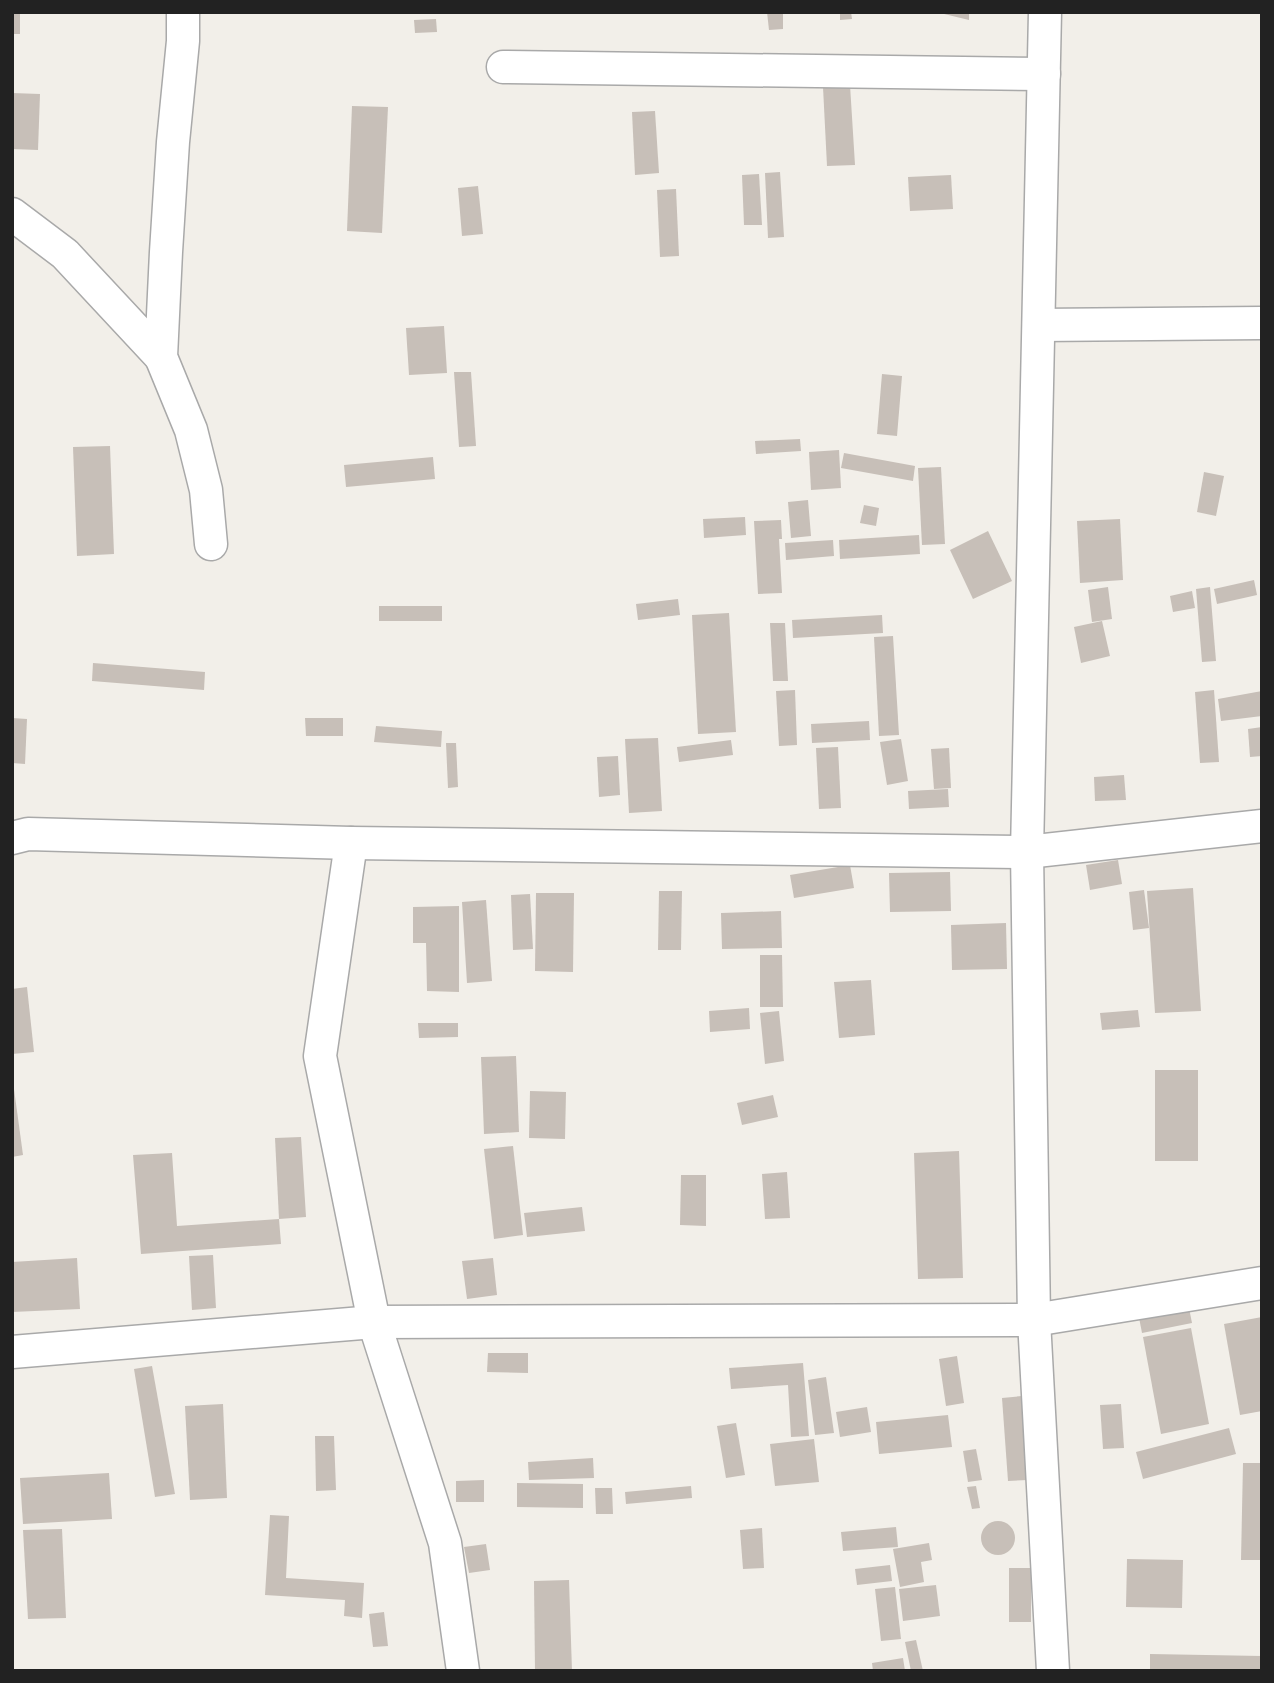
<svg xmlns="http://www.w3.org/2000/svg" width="1274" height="1683" viewBox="0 0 1274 1683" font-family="'Fira Sans',sans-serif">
<rect width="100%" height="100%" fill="#f2efe9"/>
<g fill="#c7bfb8">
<rect x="12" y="12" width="8" height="22"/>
<polygon points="767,12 783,12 783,29 769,30"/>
<polygon points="840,12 851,12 852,19 840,20"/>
<polygon points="940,12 969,12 969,20 940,13"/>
<polygon points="436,19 437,32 415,33 414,20"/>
<polygon points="850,85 855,165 827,166 823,87"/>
<polygon points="12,93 40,94 38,150 12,149"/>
<polygon points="352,106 388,107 382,233 347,231"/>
<polygon points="655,111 659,173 635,175 632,112"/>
<polygon points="780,172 784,237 768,238 765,173"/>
<polygon points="759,174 762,225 744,225 742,175"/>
<polygon points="951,175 953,209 910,211 908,177"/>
<polygon points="478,186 483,234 462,236 458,188"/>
<polygon points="676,189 679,256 660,257 657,190"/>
<polygon points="444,326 447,373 409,375 406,328"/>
<polygon points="454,372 471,372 476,446 459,447"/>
<polygon points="882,374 902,376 897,436 877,434"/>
<polygon points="800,439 801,451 756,454 755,441"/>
<polygon points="110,446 114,554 77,556 73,447"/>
<polygon points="839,450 841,488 811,490 809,452"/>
<polygon points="844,453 915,466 913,481 841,468"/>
<polygon points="433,457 435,479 346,487 344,465"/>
<polygon points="941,467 945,544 922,545 918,468"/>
<polygon points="1204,472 1224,476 1216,516 1197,512"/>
<polygon points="808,500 811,536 791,538 788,502"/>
<polygon points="864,505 879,508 876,526 860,523"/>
<polygon points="745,517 746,535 704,538 703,519"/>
<polygon points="1120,519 1123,580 1080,583 1077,521"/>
<polygon points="781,520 782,539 779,539 782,593 758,594 754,521"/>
<polygon points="988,531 1012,581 973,599 950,550"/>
<polygon points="919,535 920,554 840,559 839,540"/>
<polygon points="833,540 834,556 786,560 785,543"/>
<polygon points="1254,580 1257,595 1217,604 1214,589"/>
<polygon points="1108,587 1112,619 1092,622 1088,590"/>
<polygon points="1210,587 1216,661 1202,662 1196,589"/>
<polygon points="1192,591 1195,608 1173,612 1170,596"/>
<polygon points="678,599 680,615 638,620 636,604"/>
<rect x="379" y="606" width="63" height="15"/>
<polygon points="729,613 736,732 698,734 692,615"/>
<polygon points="882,615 883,633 793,638 792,620"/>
<polygon points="1102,621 1110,656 1081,663 1074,627"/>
<polygon points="770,623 785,623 788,681 773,681"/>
<polygon points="893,636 899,735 879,736 874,637"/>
<polygon points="93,663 205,672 204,690 92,681"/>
<polygon points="795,690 797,745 779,746 776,691"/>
<polygon points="1214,690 1219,762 1200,763 1195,692"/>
<polygon points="1262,691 1262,716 1221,721 1218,699"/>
<polygon points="12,718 27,719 25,764 12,763"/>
<polygon points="305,718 343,718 343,736 306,736"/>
<polygon points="869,721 870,740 812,743 811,724"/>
<polygon points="376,726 442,731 441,747 374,742"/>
<polygon points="1262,727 1262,756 1250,757 1248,729"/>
<polygon points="658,738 662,811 629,813 625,739"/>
<polygon points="901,739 908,781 887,785 880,742"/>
<polygon points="731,740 733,755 679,762 677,747"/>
<polygon points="446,743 456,743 458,787 448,788"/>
<polygon points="838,747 841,808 819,809 816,748"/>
<polygon points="949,748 951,788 934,789 931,749"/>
<polygon points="618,756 620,795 599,797 597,757"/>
<polygon points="1124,775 1126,800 1095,801 1094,777"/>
<polygon points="948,789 949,807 909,809 908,791"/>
<polygon points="1118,860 1122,884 1090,890 1086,865"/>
<polygon points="850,865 854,888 794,898 790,875"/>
<polygon points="950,872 951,911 890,912 889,873"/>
<polygon points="1193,888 1201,1011 1155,1013 1147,891"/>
<polygon points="1144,890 1149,928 1133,930 1129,892"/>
<polygon points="659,891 682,891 681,950 658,950"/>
<polygon points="536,893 574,893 573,972 535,971"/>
<polygon points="530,894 533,949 513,950 511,895"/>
<polygon points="486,900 492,981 467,983 462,902"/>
<polygon points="459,906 459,992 427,991 426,943 413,943 413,907"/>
<polygon points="781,911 782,948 722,949 721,913"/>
<polygon points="1006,923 1007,969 952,970 951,925"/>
<polygon points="760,955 782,955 783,1007 760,1007"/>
<polygon points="871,980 875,1035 839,1038 834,982"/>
<polygon points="27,987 34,1052 12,1054 12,989"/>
<polygon points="749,1008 750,1029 710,1032 709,1011"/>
<polygon points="1138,1010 1140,1027 1102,1030 1100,1013"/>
<polygon points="779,1011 784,1061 765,1064 760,1013"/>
<polygon points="418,1023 458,1023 458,1037 419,1038"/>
<polygon points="516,1056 519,1132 484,1134 481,1057"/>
<rect x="1155" y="1070" width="43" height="91"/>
<polygon points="12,1089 14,1089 23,1155 12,1157"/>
<polygon points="530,1091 566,1092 565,1139 529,1138"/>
<polygon points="773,1095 778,1117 742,1125 737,1103"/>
<polygon points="301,1137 306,1217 279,1219 275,1138"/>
<polygon points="513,1146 523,1235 494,1239 484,1149"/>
<polygon points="959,1151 963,1278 918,1279 914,1153"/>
<polygon points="172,1153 177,1226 279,1219 281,1244 141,1254 133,1155"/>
<polygon points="787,1172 790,1218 765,1219 762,1174"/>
<polygon points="681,1175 706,1175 706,1226 680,1225"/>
<polygon points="582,1207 585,1231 527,1237 524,1213"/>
<polygon points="213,1255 216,1308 192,1310 189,1256"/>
<polygon points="77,1258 80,1309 12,1312 12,1262"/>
<polygon points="493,1258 497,1295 467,1299 462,1261"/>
<polygon points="1187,1298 1192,1323 1142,1333 1137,1307"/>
<polygon points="1262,1317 1262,1411 1240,1415 1224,1324"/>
<polygon points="1191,1328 1209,1424 1161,1434 1143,1337"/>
<polygon points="488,1353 528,1353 528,1373 487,1372"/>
<polygon points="957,1356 964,1403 946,1406 939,1359"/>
<polygon points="803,1363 809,1436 791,1437 788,1385 731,1389 729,1368"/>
<polygon points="152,1366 175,1494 155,1497 134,1369"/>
<polygon points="826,1377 834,1433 815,1435 808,1380"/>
<polygon points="1022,1396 1028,1480 1008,1481 1002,1398"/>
<polygon points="223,1404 227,1498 190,1500 185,1406"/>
<polygon points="1121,1404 1124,1448 1103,1449 1100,1405"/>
<polygon points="867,1407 871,1432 840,1437 836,1412"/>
<polygon points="948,1415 952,1447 879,1454 876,1422"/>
<polygon points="736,1423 745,1475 726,1478 717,1426"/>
<polygon points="1229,1428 1236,1454 1143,1479 1136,1452"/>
<polygon points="315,1436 334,1436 336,1490 316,1491"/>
<polygon points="814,1439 819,1482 775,1486 770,1444"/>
<polygon points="976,1449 982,1480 968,1482 963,1451"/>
<polygon points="593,1458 594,1478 529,1480 528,1462"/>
<polygon points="1243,1463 1262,1463 1262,1560 1241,1560"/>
<polygon points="109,1473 112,1519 23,1524 20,1478"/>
<polygon points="484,1480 484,1502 456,1502 456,1481"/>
<polygon points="517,1483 583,1484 583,1508 517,1507"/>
<polygon points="691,1486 692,1498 626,1504 625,1492"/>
<polygon points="976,1486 980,1508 972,1509 967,1487"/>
<polygon points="595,1488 612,1488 613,1514 596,1514"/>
<polygon points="270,1515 289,1516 286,1578 364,1583 362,1618 344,1616 345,1600 265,1595"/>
<circle cx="998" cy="1538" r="17"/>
<polygon points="896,1527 898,1547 843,1551 841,1532"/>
<polygon points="762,1528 764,1568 743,1569 740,1530"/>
<polygon points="62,1529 66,1618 28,1619 23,1530"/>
<polygon points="929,1543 932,1560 921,1562 924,1582 900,1587 893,1549"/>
<polygon points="486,1544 490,1570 469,1573 464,1547"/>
<polygon points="1127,1559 1183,1560 1182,1608 1126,1607"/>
<polygon points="890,1565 892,1581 857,1585 855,1569"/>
<rect x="1009" y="1568" width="22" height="54"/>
<polygon points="569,1580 572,1671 535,1671 534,1581"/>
<polygon points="936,1585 940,1616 903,1621 899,1589"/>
<polygon points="895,1587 901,1639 881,1641 875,1589"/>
<polygon points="384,1612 388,1646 373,1647 369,1614"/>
<polygon points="916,1640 923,1671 911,1671 905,1642"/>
<polygon points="1150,1654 1262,1656 1262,1671 1150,1671"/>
<polygon points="903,1658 905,1671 873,1671 872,1663"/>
</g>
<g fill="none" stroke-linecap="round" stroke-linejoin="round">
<g stroke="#a9a9a9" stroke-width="35">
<g id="street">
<polyline points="183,12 183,41 173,142 166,252 161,357 191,430 206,490 211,544"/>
<polyline points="1045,12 1027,852 1034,1320 1053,1671"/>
<polyline points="503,67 1044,74"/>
<polyline points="12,214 65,254 161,357"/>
<polyline points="1039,325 1262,323"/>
<polyline points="12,838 28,834 351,843 1027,852 1262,826"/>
<polyline points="351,843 320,1056 374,1322 445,1543 463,1671"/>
<polyline points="12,1352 374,1322 1034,1320 1262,1283"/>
</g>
</g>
<use href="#street" stroke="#fff" stroke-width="32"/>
</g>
<rect width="1274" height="1683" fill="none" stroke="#222222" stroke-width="28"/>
</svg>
